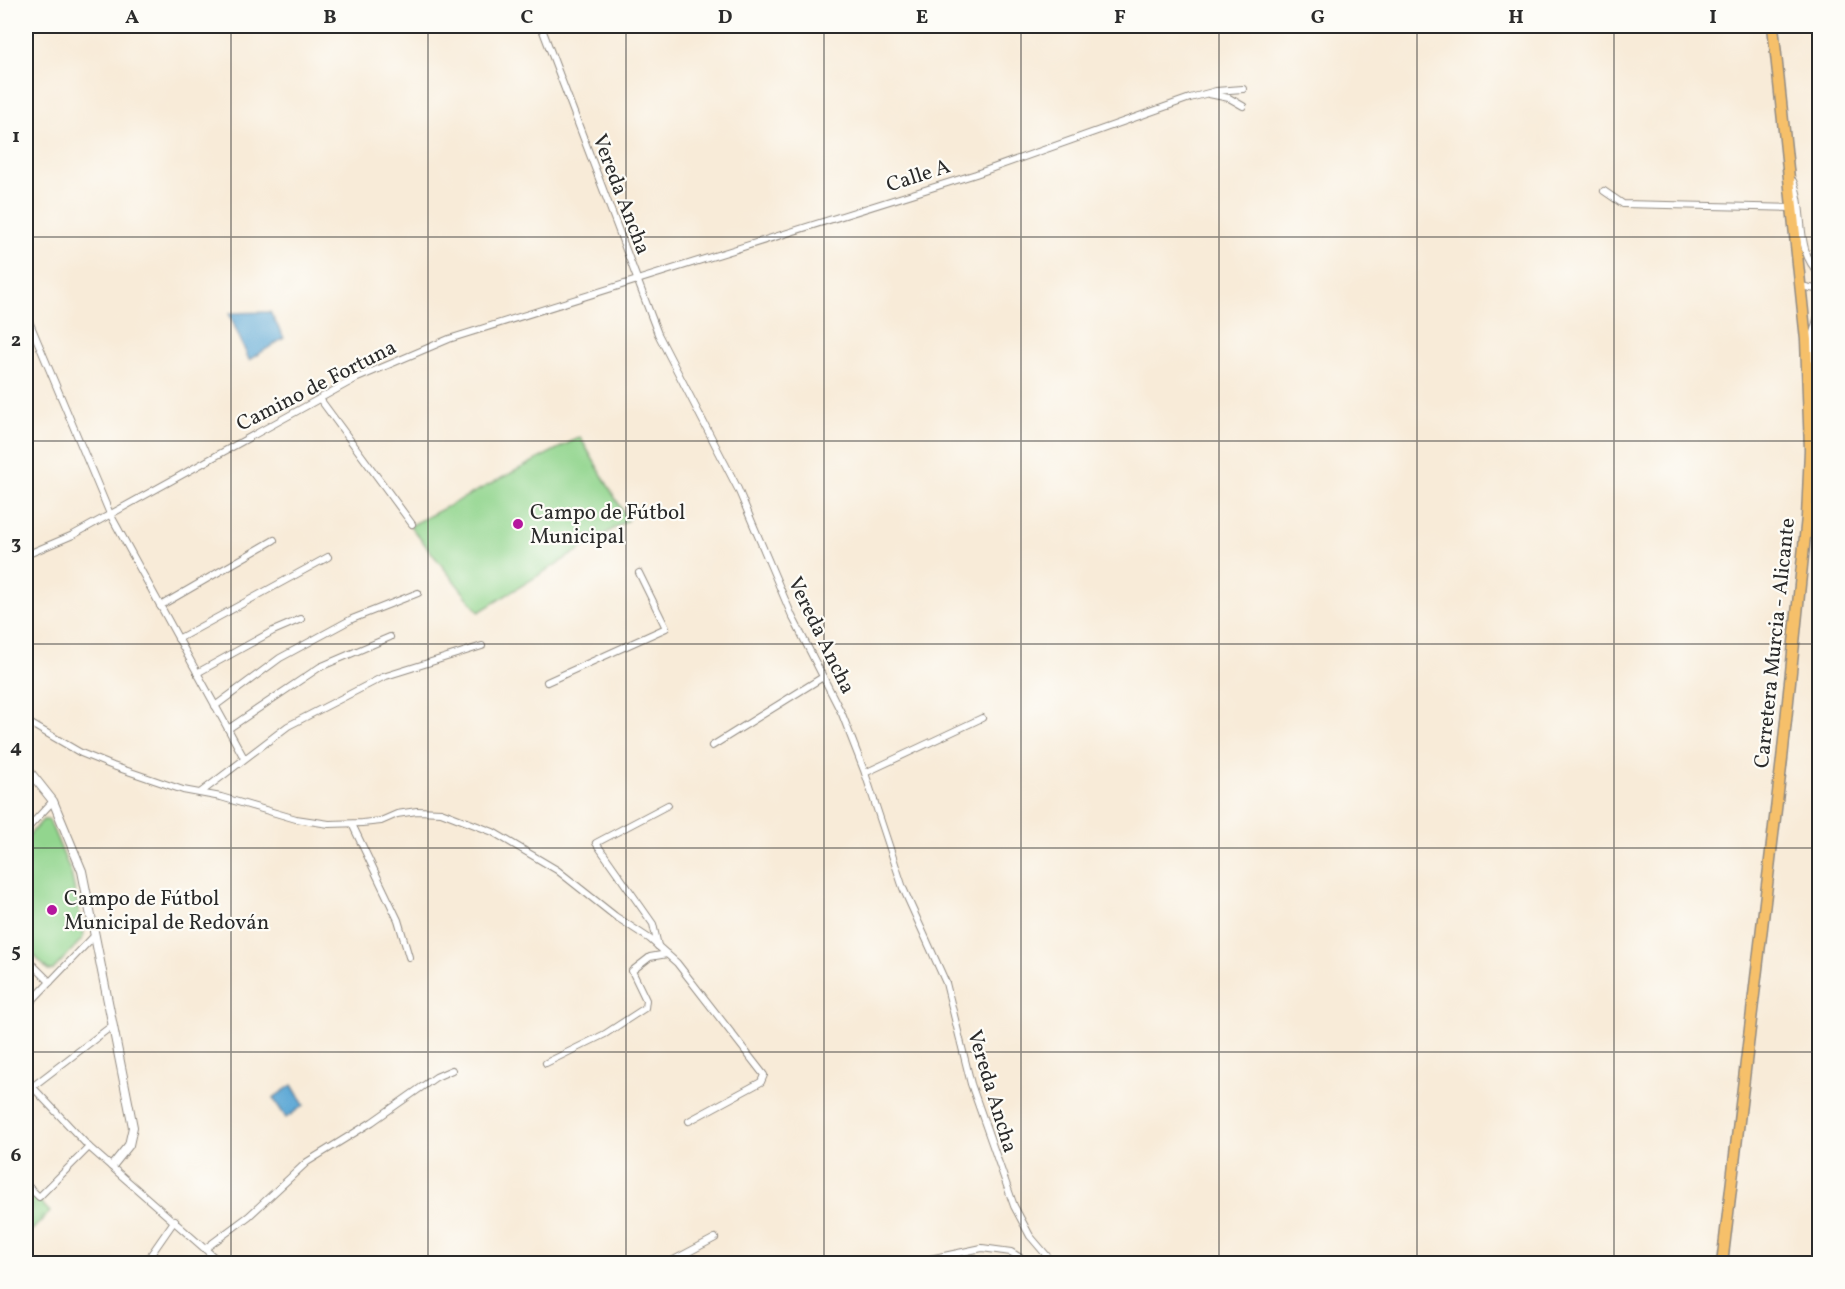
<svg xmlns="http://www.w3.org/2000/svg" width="1845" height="1289" viewBox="0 0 1845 1289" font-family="Vollkorn,serif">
<defs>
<pattern id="cemetery-stones" width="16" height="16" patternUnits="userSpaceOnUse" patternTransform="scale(1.5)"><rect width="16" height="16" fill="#92d58e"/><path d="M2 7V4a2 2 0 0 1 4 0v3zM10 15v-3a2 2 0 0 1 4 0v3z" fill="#7eb77b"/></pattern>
</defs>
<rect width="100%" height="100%" fill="#fdfcf7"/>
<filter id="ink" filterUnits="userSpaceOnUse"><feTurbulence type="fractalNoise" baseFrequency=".0167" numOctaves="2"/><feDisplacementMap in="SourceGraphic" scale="12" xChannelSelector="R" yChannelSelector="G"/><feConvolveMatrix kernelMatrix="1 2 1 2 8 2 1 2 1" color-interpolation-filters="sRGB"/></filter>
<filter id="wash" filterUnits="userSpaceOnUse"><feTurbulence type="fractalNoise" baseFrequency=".008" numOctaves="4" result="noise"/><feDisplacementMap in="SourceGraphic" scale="24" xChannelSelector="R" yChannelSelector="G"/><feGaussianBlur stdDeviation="1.35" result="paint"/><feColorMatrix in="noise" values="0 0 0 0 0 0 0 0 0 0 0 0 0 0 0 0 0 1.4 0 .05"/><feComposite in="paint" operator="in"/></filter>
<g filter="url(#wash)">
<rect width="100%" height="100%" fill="#f8ebd8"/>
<g fill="#92d58e" stroke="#5e805c" stroke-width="1.5">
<polygon points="580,437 628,520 479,612 410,526"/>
<polygon points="43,820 49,820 71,873 84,934 82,939 53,970 48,970 26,947 26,838"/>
</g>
<polygon fill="url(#cemetery-stones)" stroke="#5e805c" stroke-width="1.5" points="26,1187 50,1212 26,1236"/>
<g fill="#5da8d5" stroke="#446a80" stroke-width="1.5">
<polygon points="270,312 284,338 249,360 229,313"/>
<polygon points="292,1085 304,1105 286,1118 273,1098"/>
</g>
</g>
<g filter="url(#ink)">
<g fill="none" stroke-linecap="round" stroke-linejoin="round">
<g stroke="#928b82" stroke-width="8">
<g id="minor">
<polyline points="541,26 658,334 738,489 792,616 842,714 865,773 903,888 946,983 971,1084 1014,1206 1030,1236 1054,1264"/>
<polyline points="1209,94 1229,98 1243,106"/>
<path d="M1793 181C1806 209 1794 252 1820 274"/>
<polyline points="1604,191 1623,204 1793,208"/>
<polyline points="1801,286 1820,290"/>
<polyline points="26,314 110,514 244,758"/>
<polyline points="1813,397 1813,333 1820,309"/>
<polyline points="320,399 412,524"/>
<polyline points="26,555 73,535 355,379 449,339 976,174 1190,98 1216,91 1243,89"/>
<polyline points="160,606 274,540"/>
<polyline points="178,639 328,557"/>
<polyline points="197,673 273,631 301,619"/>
<polyline points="547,682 666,628 639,573"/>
<polyline points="215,706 280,658 352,619 418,593"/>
<polyline points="26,721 81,753 113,766 183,790 221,797 296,819 329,824 362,823 381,821 397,814 417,811 441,812 493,832 557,870 615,916 650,939 677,963 764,1075 761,1082 689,1121"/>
<polyline points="228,729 320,667 390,637"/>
<polyline points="712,746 823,677"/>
<polyline points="865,773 982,718"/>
<polyline points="200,793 288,726 383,677 482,646"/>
<polyline points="352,824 398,920 409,957"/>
<polyline points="26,830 53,801"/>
<polyline points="658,946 653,924 596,843 668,805"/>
<polyline points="26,958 50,982"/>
<polyline points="26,1007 95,935"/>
<polyline points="546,1063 605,1034 645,1008 646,1000 632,971 650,957 667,954"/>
<polyline points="26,1080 89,1147 222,1264"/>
<polyline points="32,1087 113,1025"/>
<polyline points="26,1184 39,1197 89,1147"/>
<polyline points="206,1248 249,1216 307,1162 372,1122 436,1077 452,1070"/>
<polyline points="138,1264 150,1256 175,1220"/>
<polyline points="666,1264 715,1238"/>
<polyline points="906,1264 982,1248 1011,1252 1030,1264"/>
</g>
</g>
<g stroke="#928b82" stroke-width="10">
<polyline id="tertiary" points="26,767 53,801 82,871 133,1127 129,1145 112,1166"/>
</g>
<g stroke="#928b82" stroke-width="13">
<polyline id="trunk" points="1722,1264 1782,759 1807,517 1810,450 1806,340 1773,26"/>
</g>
<use href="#minor" stroke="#fff" stroke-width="6"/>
<use href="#tertiary" stroke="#fff" stroke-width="8"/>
<use href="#trunk" stroke="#f6c06b" stroke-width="10"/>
</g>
</g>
<path fill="none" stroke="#2b2b2b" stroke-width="1.5" stroke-opacity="0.55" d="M231 26V1264M428 26V1264M626 26V1264M824 26V1264M1021 26V1264M1219 26V1264M1417 26V1264M1614 26V1264M26 237H1820M26 441H1820M26 644H1820M26 848H1820M26 1052H1820"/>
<g fill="#b5179e" stroke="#fdfcf7" stroke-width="2">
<circle cx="518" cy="524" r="6"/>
<circle cx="52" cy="910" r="6"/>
</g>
<g text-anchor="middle" stroke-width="4.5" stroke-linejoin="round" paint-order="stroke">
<g font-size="21" fill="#2b2b2b" stroke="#fdfcf7">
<text transform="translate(918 175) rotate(-18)" y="7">Calle A</text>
<text transform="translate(622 194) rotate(69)" y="7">Vereda Ancha</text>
<text transform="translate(316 385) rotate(-27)" y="7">Camino de Fortuna</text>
<text transform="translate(822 635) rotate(64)" y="7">Vereda Ancha</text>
<text transform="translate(1774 643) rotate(-84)" y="7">Carretera Murcia - Alicante</text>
<text transform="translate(993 1091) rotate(73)" y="7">Vereda Ancha</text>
</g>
<g font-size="21" fill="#2b2b2b" stroke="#fdfcf7" text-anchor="start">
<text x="530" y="519">Campo de Fútbol<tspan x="530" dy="24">Municipal</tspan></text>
<text x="64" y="905">Campo de Fútbol<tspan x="64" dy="24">Municipal de Redován</tspan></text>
</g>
</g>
<rect width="1845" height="1289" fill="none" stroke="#fdfcf7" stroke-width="66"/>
<rect x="33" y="33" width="1779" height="1223" fill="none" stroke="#2b2b2b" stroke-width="2"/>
<g font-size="20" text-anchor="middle" font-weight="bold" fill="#2b2b2b">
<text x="132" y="23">A</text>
<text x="330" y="23">B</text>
<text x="527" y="23">C</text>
<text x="725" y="23">D</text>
<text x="922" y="23">E</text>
<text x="1120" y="23">F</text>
<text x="1318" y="23">G</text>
<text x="1516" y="23">H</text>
<text x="1713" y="23">I</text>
<text x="16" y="142">1</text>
<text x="16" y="346">2</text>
<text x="16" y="549">3</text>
<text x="16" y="753">4</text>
<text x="16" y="957">5</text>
<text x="16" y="1161">6</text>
</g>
</svg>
